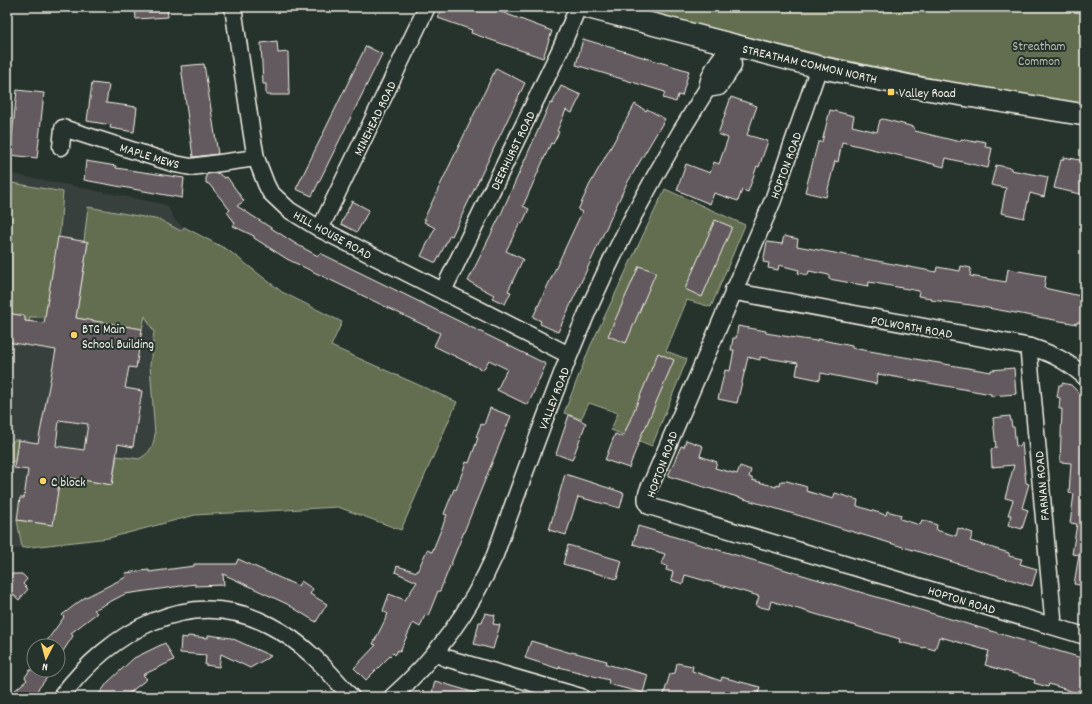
<svg xmlns="http://www.w3.org/2000/svg" width="1092" height="704" viewBox="0 0 1092 704" font-family="Dekko,sans-serif">
<rect width="100%" height="100%" fill="#26332d"/>
<filter id="ink" filterUnits="userSpaceOnUse"><feTurbulence type="fractalNoise" baseFrequency=".025" numOctaves="2"/><feDisplacementMap in="SourceGraphic" scale="8" xChannelSelector="R" yChannelSelector="G"/><feConvolveMatrix kernelMatrix="1 2 1 2 8 2 1 2 1" color-interpolation-filters="sRGB"/></filter>
<g filter="url(#ink)">
<polygon fill="#393f3c" points="7,173 167,205 175,221 184,227 181,231 208,273 135,531 109,538 7,550"/>
<g fill="#626e50" stroke="#abb09c">
<polygon points="625,7 1085,7 1085,105 1011,95 826,56"/>
<polygon points="7,182 63,192 60,230 45,317 29,317 30,322 25,321 25,316 7,313"/>
<polygon points="665,189 745,225 711,307 687,300 666,351 687,359 652,446 611,430 618,413 589,403 581,419 564,413 590,347"/>
<path d="M88 207 160 220 181 231 184 227 228 250 282 292 342 322 331 346 457 402 401 530 338 507 195 515 109 538 22 548 17 520 52 525 60 476 112 485 117 456 139 459C150 453 153 447 155 435L150 365 154 332 145 316 142 329 76 318 88 242 84 241Z"/>
<polygon points="14,440 18,440 15,461 9,463 7,472 7,448"/>
</g>
<g fill="#645a5f" stroke="#f4f1e8" fill-rule="evenodd">
<polygon points="135,7 167,7 168,17 136,19"/>
<polygon points="442,7 488,7 552,31 543,58 471,33 472,30 438,18"/>
<polygon points="583,39 689,71 682,96 678,95 676,102 663,98 665,92 576,65"/>
<polygon points="277,41 278,53 288,52 289,95 266,95 266,84 263,84 261,43"/>
<polygon points="366,46 382,54 312,196 296,189"/>
<polygon points="204,64 218,154 193,157 181,66"/>
<polygon points="496,68 525,83 452,236 450,235 436,263 421,256 435,228 424,222 426,219 424,219"/>
<polygon points="92,83 109,85 106,103 137,107 134,132 110,128 111,125 87,121"/>
<polygon points="561,86 581,95 572,113 566,110 557,131 559,132 553,144 551,143 523,206 529,209 522,224 520,223 506,251 523,259 508,291 511,292 505,304 492,298 494,295 468,281 501,214 550,103 552,104"/>
<polygon points="17,90 44,93 37,158 10,155"/>
<polygon points="731,97 757,106 747,135 768,141 759,167 757,166 748,192 742,190 738,201 714,193 710,204 677,190 686,164 710,173 714,162 719,164 728,138 718,134"/>
<polygon points="635,104 646,111 647,109 665,119 626,185 558,332 540,324 541,321 533,317 582,212 578,210 590,184"/>
<polygon points="830,110 854,116 852,126 877,132 880,120 883,119 914,127 915,131 956,141 961,141 961,139 975,142 976,140 986,142 985,147 992,148 988,168 946,158 944,167 914,159 842,142 838,162 835,161 826,197 805,192 818,142 822,142"/>
<polygon points="1064,157 1085,161 1084,195 1054,188 1061,160 1063,160"/>
<polygon points="86,161 116,166 116,168 184,178 182,198 84,180"/>
<polygon points="996,165 1011,168 1011,170 1048,177 1044,197 1030,193 1024,218 1001,213 1006,188 991,185"/>
<polygon points="218,173 224,178 227,177 244,201 237,206 296,244 318,256 320,253 546,364 528,405 497,390 507,369 489,360 483,370 434,346 440,333 287,259 254,238 254,236 233,226 235,223 227,212 230,210 209,184 206,183 206,174"/>
<polygon points="352,201 369,210 357,232 341,224"/>
<polygon points="715,220 732,227 702,297 685,289"/>
<polygon points="784,236 798,239 797,246 936,272 937,267 960,271 961,266 971,268 970,276 1006,282 1008,269 1046,276 1044,288 1085,297 1084,323 1077,322 1077,324 971,305 931,300 931,298 918,296 919,291 869,282 868,286 829,279 829,275 809,271 808,275 798,273 799,270 779,265 778,270 768,268 769,263 763,262 767,242 782,244"/>
<path d="M58 237 88 242 76 318 142 329 136 368 129 367 125 388 142 391 133 447 118 444 112 485 60 476 53 525 17 520 20 498H24L28 470 14 468 18 440 38 443 56 350 7 342V313L25 316V321L44 323ZM59 420 88 424 84 450 56 446Z"/>
<polygon points="639,266 656,272 626,343 608,336"/>
<polygon points="738,326 766,331 766,333 802,339 817,341 817,339 852,346 852,348 991,372 991,370 1014,368 1016,394 991,396 991,394 878,374 876,384 821,373 820,380 796,375 798,363 760,357 760,360 748,357 737,403 718,399 725,370 730,371 734,350 731,350 733,338 736,338"/>
<polygon points="658,353 674,360 644,431 643,431 629,468 605,460 615,434 623,437"/>
<polygon points="1062,383 1071,385 1085,399 1085,586 1074,584 1079,555 1072,554 1077,524 1070,523 1074,494 1069,493 1071,463 1060,462 1062,409 1059,409 1060,398 1057,397 1059,385 1062,385"/>
<polygon points="490,408 511,416 440,591 438,591 428,616 425,615 420,627 413,623 400,651 398,650 395,655 393,653 366,680 354,668 376,645 373,644 388,614 383,611 389,594 405,600 417,582 395,572 397,566 417,572 427,550 432,552 447,515 444,514 454,489 456,490 466,462 469,463 478,438 476,437 481,424 484,425"/>
<polygon points="569,415 586,423 572,460 556,454"/>
<polygon points="1010,416 1012,427 1014,427 1016,446 1020,446 1022,442 1026,483 1029,484 1022,508 1028,510 1022,529 1008,525 1011,515 1008,515 1013,500 1005,498 1014,465 992,467 991,449 996,448 993,418"/>
<polygon points="686,440 703,446 700,456 717,462 715,468 737,474 740,466 751,470 749,477 752,478 752,480 776,487 777,485 780,486 781,481 787,481 807,487 806,491 833,499 835,493 858,500 857,506 886,515 887,511 901,515 900,519 920,525 922,520 937,525 936,530 956,536 958,528 973,533 970,541 1009,553 1009,556 1022,559 1020,564 1037,569 1032,586 668,476 681,446 684,447"/>
<polygon points="565,474 624,493 620,508 578,497 566,535 549,530"/>
<polygon points="638,526 1085,659 1085,692 1078,690 1077,693 1049,684 1048,687 1034,683 1035,680 985,665 989,651 944,638 939,637 935,650 924,647 924,648 899,642 900,639 771,601 769,609 756,606 759,596 685,575 683,584 671,580 673,572 666,570 667,566 661,564 665,554 633,544"/>
<polygon points="568,545 622,561 617,579 563,564"/>
<polygon points="238,559 298,586 301,581 313,589 310,594 327,604 316,622 287,604 223,574 224,585 195,586 195,584 125,594 94,610 97,613 71,633 73,636 58,659 58,646 43,646 64,617 62,615 84,598 126,577 125,573 149,570 149,572 194,566 194,564 236,564"/>
<polygon points="7,574 22,574 27,579 23,584 28,589 19,600 7,589"/>
<polygon points="485,613 495,615 493,624 500,625 493,649 474,644 479,622 482,622"/>
<polygon points="208,635 231,638 271,656 250,668 221,654 219,667 205,665 206,655 180,653 181,637 187,638 188,636 208,638"/>
<polygon points="531,641 571,653 572,652 607,661 606,664 648,675 643,693 608,684 609,680 559,667 559,669 525,658"/>
<polygon points="165,643 174,660 143,675 147,679 124,697 97,697 108,682 134,658"/>
<polygon points="677,663 693,666 692,671 721,681 722,677 760,687 757,697 663,697 670,674 675,673"/>
<polygon points="30,670 53,670 32,697 7,697 27,680 25,677"/>
<polygon points="435,681 479,694 479,697 431,697"/>
</g>
<g fill="none" stroke-linecap="round" stroke-linejoin="round">
<g stroke="#f4f1e8" stroke-width="19">
<g id="minor">
<polyline points="233,7 252,135 256,158 266,184 270,192 289,210 320,229 569,355"/>
<path d="M819 67 773 200 653 480C649 488 643 498 649 506L1085 636"/>
<polyline points="707,89 719,87 733,66 731,46"/>
<polyline points="61,147 63,128 175,164 191,167 256,158"/>
<polyline points="320,229 427,7"/>
<path d="M733 290 741 293 1031 347C1053 354 1067 361 1085 377"/>
<polyline points="443,291 561,48 578,7"/>
<polyline points="1031,347 1029,355 1053,617 1051,625"/>
<polyline points="435,653 446,658 581,697"/>
<path d="M61 697C109 632 190 584 269 625 303 642 327 669 351 697"/>
<path d="M392 697C436 658 471 609 495 555 519 488 543 421 569 356 606 263 653 174 707 89 709 72 720 58 731 46"/>
</g>
</g>
<g stroke="#f4f1e8" stroke-width="24">
<polyline id="major" points="586,7 819,67 920,88 1085,115"/>
</g>
<use href="#minor" stroke="#26332d" stroke-width="16"/>
<use href="#major" stroke="#26332d" stroke-width="21"/>
</g>
</g>
<g fill="#ffd166" stroke="#26332d" stroke-width="1.5">
<rect x="887" y="88" width="8" height="8" rx="2"/>
<circle cx="74" cy="335" r="4"/>
<circle cx="43" cy="481" r="4"/>
</g>
<g text-anchor="middle" stroke-width="4" stroke-linejoin="round" paint-order="stroke">
<g font-size="13" fill="#babdab" stroke="#26332d">
<text x="1039" y="50">Streatham<tspan x="1039" dy="15">Common</tspan></text>
</g>
<g font-size="13" fill="#f4f1e8" stroke="#26332d">
<text transform="translate(810 63) rotate(13)" y="5">STREATHAM COMMON NORTH</text>
<text transform="translate(374 118) rotate(-64)" y="5">MINEHEAD ROAD</text>
<text transform="translate(512 150) rotate(-64)" y="5">DEERHURST ROAD</text>
<text transform="translate(150 155) rotate(17)" y="5">MAPLE MEWS</text>
<text transform="translate(785 165) rotate(-70)" y="5">HOPTON ROAD</text>
<text transform="translate(333 234) rotate(29)" y="5">HILL HOUSE ROAD</text>
<text transform="translate(912 326) rotate(10)" y="5">POLWORTH ROAD</text>
<text transform="translate(553 398) rotate(-69)" y="5">VALLEY ROAD</text>
<text transform="translate(661 464) rotate(-70)" y="5">HOPTON ROAD</text>
<text transform="translate(1041 486) rotate(-95)" y="5">FARNAN ROAD</text>
<text transform="translate(962 599) rotate(17)" y="5">HOPTON ROAD</text>
</g>
<g font-size="13" fill="#f4f1e8" stroke="#26332d" text-anchor="start">
<text x="899" y="97">Valley Road</text>
<text x="82" y="333">BTG Main<tspan x="82" dy="15">School Building</tspan></text>
<text x="51" y="486">C block</text>
</g>
</g>
<rect width="1092" height="704" fill="none" stroke="#26332d" stroke-width="24"/>
<rect x="12" y="12" width="1068" height="680" fill="none" stroke="#f4f1e8" stroke-width="1.5" filter="url(#ink)"/>
<g transform="translate(46 658) rotate(186)"><circle r="19" fill="#26332d" stroke="#787f78"/>
<path d="M0-3L7 15L0 10L-7 15Z" fill="#ffd166"/>
<text y="-6" font-size="11" font-weight="bold" text-anchor="middle" fill="#f4f1e8">N</text>
</g>
</svg>
